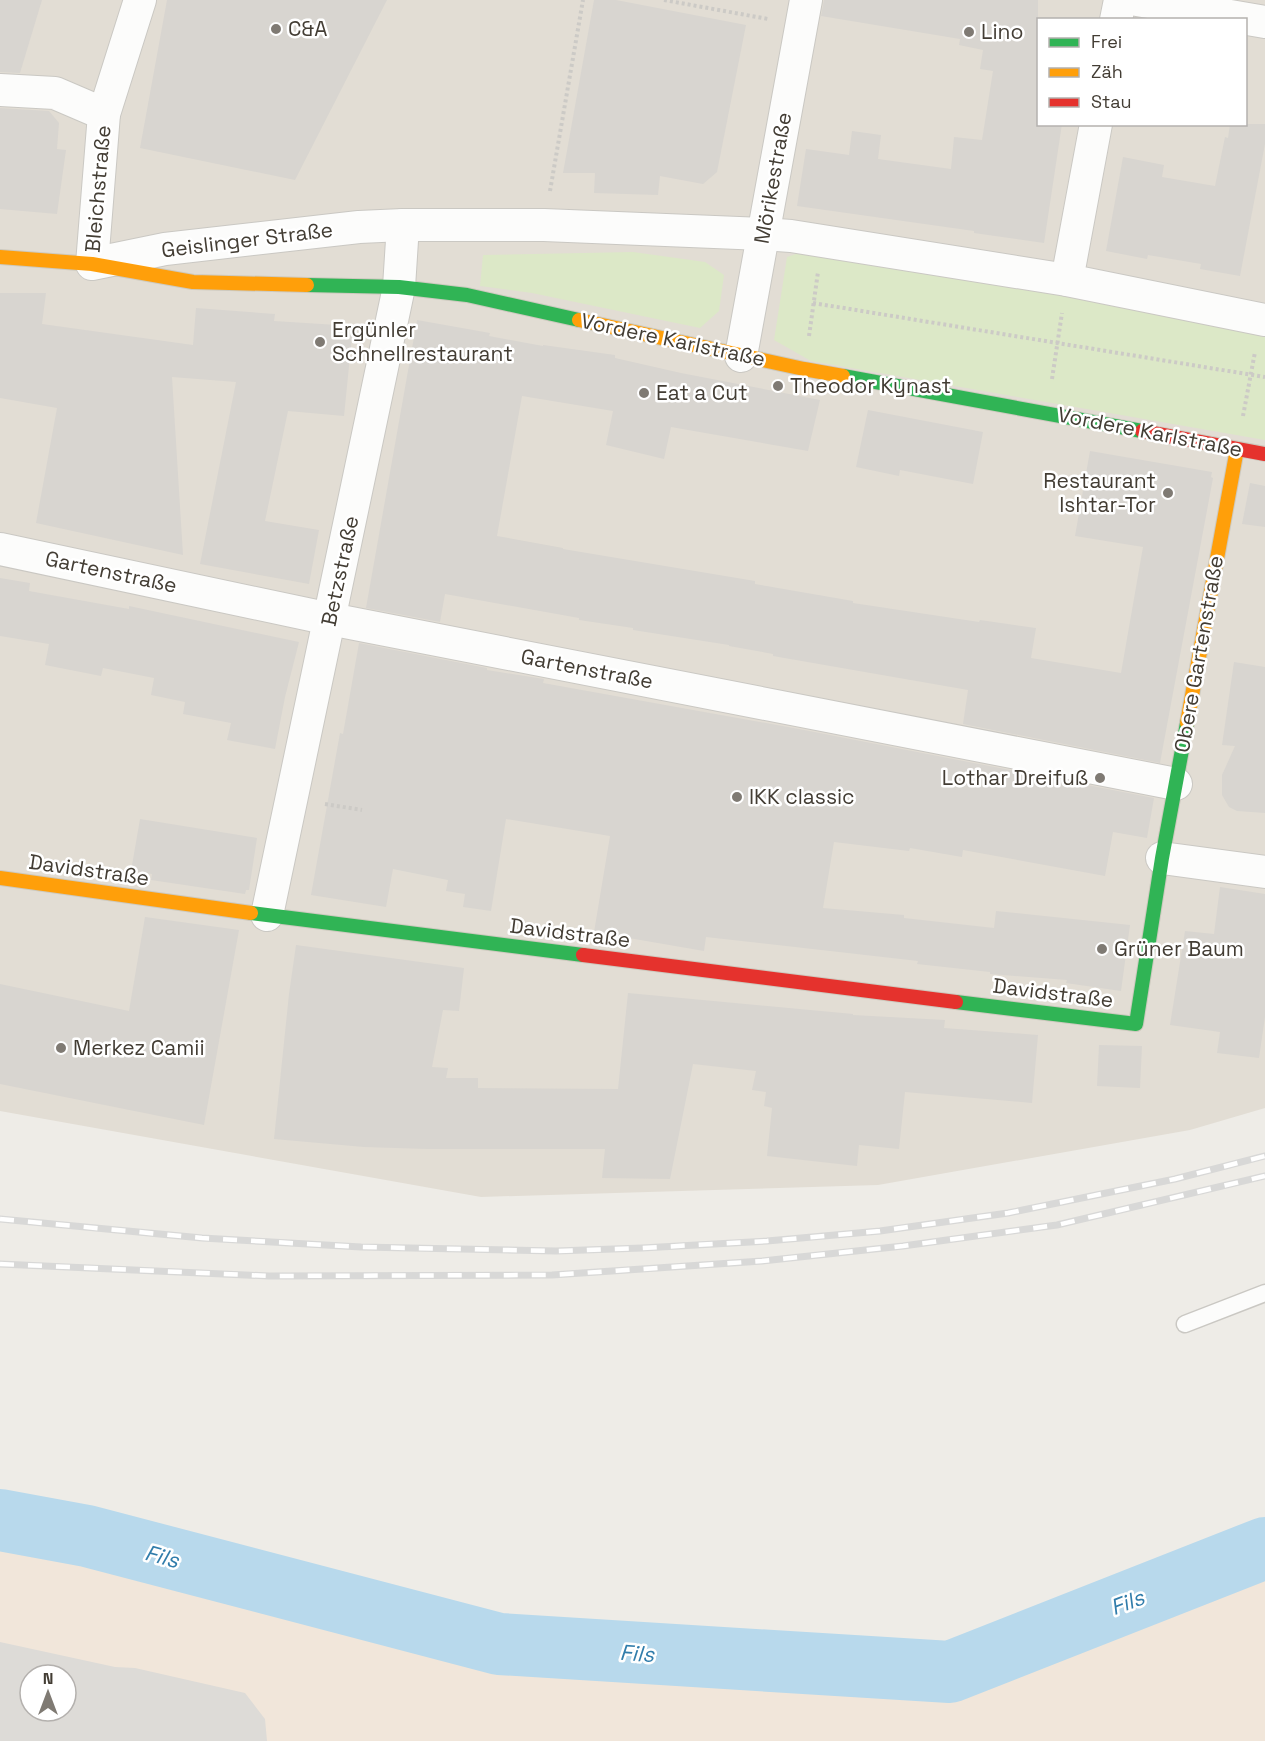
<svg xmlns="http://www.w3.org/2000/svg" width="1265" height="1741" viewBox="0 0 1265 1741" font-family="'Space Grotesk',sans-serif">
<rect width="100%" height="100%" fill="#eeece7"/>
<path fill="#e2ddd4" fill-rule="evenodd" d="M0 0H1265V1108L1190 1130 878 1185 481 1197 0 1111ZM1038 20H1246V124H1038Z"/>
<path fill="#f1e6da" fill-rule="evenodd" d="M0 1544 960 1680 1265 1577V1741H0ZM30 1675H66V1711H30Z"/>
<g fill="#dce8c7">
<polygon points="808,250 1265,328 1265,440 811,361 774,340 787,257"/>
<polygon points="633,252 705,262 724,275 719,311 700,328 532,293 480,286 483,255"/>
</g>
<path fill="#dddbd7" fill-rule="evenodd" d="M0 1642 115 1667 135 1668 245 1693 265 1719 267 1741H0ZM30 1675H66V1711H30Z"/>
<g fill="none" stroke-linecap="round" stroke-linejoin="round">
<polyline stroke="#b8d9ec" stroke-width="62" points="0,1520 87,1536 499,1644 950,1672 1265,1548"/>
</g>
<g fill="#d8d5d0">
<polygon points="0,0 42,0 20,73 0,72"/>
<polygon points="167,0 387,0 295,180 140,148"/>
<polygon points="594,0 616,0 746,25 717,172 703,184 660,176 658,195 594,193 595,173 563,173"/>
<polygon points="824,0 1038,0 1038,124 1062,124 1044,243 974,233 974,231 797,206 806,149 849,155 852,131 881,135 878,159 951,169 954,137 982,140 993,71 980,69 983,50 959,45 960,39 821,16"/>
<polygon points="0,108 49,111 59,123 57,149 66,150 57,214 0,209"/>
<polygon points="1230,124 1265,124 1265,144 1240,276 1200,269 1201,264 1148,255 1147,259 1106,251 1123,157 1164,165 1162,177 1215,186 1225,137 1228,138"/>
<polygon points="0,293 46,293 42,324 193,345 196,308 275,314 274,321 353,326 344,416 288,411 265,521 319,530 309,584 200,564 236,382 172,377 183,555 36,523 57,408 0,398"/>
<polygon points="417,320 490,333 489,336 543,346 543,345 615,355 615,358 681,373 820,400 808,451 671,427 664,459 606,445 613,411 522,396 497,536 563,548 563,549 755,581 755,584 853,601 853,603 979,622 980,620 1036,628 1031,658 1121,673 1143,547 1075,536 1090,451 1212,472 1211,477 1213,478 1160,763 963,724 968,690 773,656 773,654 729,646 729,645 633,630 633,628 579,620 579,618 445,594 440,622 366,608"/>
<polygon points="868,410 983,432 973,484 900,470 899,476 856,467"/>
<polygon points="1250,483 1265,486 1265,527 1242,524"/>
<polygon points="0,578 30,583 29,591 129,609 129,606 299,642 285,697 275,749 227,740 231,723 183,714 185,702 151,695 154,678 103,668 101,676 45,665 49,644 0,636"/>
<polygon points="359,643 487,668 487,670 544,679 543,683 799,729 1154,798 1147,838 1113,832 1105,876 963,850 962,857 910,848 909,851 834,842 823,908 904,915 904,918 994,928 996,911 1130,925 1121,991 1066,983 1067,980 990,974 990,972 917,964 918,961 706,937 704,951 594,932 610,836 506,819 491,911 463,907 465,894 446,891 448,880 393,869 386,907 311,895 340,733 343,734"/>
<polygon points="1234,662 1265,667 1265,813 1237,811 1229,807 1222,795 1222,775 1235,746 1222,745"/>
<polygon points="140,819 257,838 249,890 246,890 245,894 151,880 152,874 131,871"/>
<polygon points="1220,887 1265,894 1265,1017 1259,1058 1217,1053 1220,1032 1170,1025 1185,931 1214,934"/>
<polygon points="145,917 239,930 204,1125 0,1084 0,984 129,1011"/>
<polygon points="296,945 464,968 459,1011 443,1010 432,1067 448,1068 446,1078 478,1078 478,1088 618,1089 628,993 853,1014 853,1015 945,1020 944,1028 1038,1035 1032,1103 905,1092 899,1149 859,1145 857,1166 767,1156 772,1108 764,1106 766,1092 752,1090 756,1071 693,1064 670,1179 602,1178 605,1149 427,1149 364,1147 274,1139 289,994"/>
<polygon points="1099,1045 1142,1046 1140,1088 1097,1086"/>
</g>
<g fill="none" stroke-linecap="round" stroke-linejoin="round">
<g stroke="#cac8c3" stroke-width="19">
<polyline id="lane" points="1185,1324 1265,1293"/>
</g>
<g stroke="#cac8c3" stroke-width="34">
<g id="street">
<polyline points="140,0 104,114 92,264 165,249 359,227 403,225 544,225 763,234 791,236 1067,280 1265,320"/>
<polyline points="1137,0 1265,22"/>
<polyline points="1116,20 1120,0"/>
<polyline points="0,90 55,93 104,114"/>
<polyline points="1067,280 1096,124"/>
<polyline points="741,356 806,0"/>
<polyline points="0,549 330,619 1176,784"/>
<polyline points="1162,858 1265,872"/>
<polyline points="267,915 399,287 403,225"/>
</g>
</g>
<g stroke="#cdc9be" stroke-width="16">
<g id="fast">
<polyline points="307,285 399,287 467,295 579,320"/>
<polyline points="843,376 1142,431"/>
<polyline points="251,913 583,955"/>
<polyline points="956,1002 1136,1024 1162,858 1187,723"/>
</g>
</g>
<g stroke="#cdc9be" stroke-width="16">
<g id="slow">
<polyline points="0,257 92,264 193,282 307,285"/>
<polyline points="579,320 804,369 843,376"/>
<polyline points="1187,723 1237,449"/>
<polyline points="0,878 251,913"/>
</g>
</g>
<g stroke="#cdc9be" stroke-width="16">
<g id="jam">
<polyline points="1142,431 1265,454"/>
<polyline points="583,955 956,1002"/>
</g>
</g>
<g stroke="#cccac6" stroke-width="4" stroke-dasharray="3 3" stroke-linecap="butt">
<polyline points="664,0 768,19"/>
<polyline points="550,191 583,0"/>
<polyline points="813,303 1265,377"/>
<polyline points="809,336 818,272"/>
<polyline points="1052,379 1062,313"/>
<polyline points="1243,416 1255,352"/>
<polyline points="325,804 362,810"/>
</g>
<use href="#lane" stroke="#fcfcfb" stroke-width="16"/>
<use href="#street" stroke="#fcfcfb" stroke-width="32"/>
<use href="#fast" stroke="#30b455" stroke-width="14"/>
<use href="#slow" stroke="#ff9f0a" stroke-width="14"/>
<use href="#jam" stroke="#e5322d" stroke-width="14"/>
<g stroke="#d8d8d7" stroke-width="7">
<g id="rail">
<polyline points="0,1219 202,1238 361,1247 556,1251 642,1248 767,1241 880,1231 1008,1213 1175,1179 1265,1156"/>
<polyline points="0,1264 269,1276 552,1275 762,1261 903,1246 1057,1225 1265,1176"/>
</g>
</g>
<use href="#rail" stroke="#fff" stroke-width="4.5" stroke-dasharray="14" stroke-linecap="butt"/>
</g>
<g fill="#7f7a73" stroke="#fff" stroke-width="2">
<circle cx="276" cy="29" r="6"/>
<circle cx="969" cy="32" r="6"/>
<circle cx="320" cy="342" r="6"/>
<circle cx="778" cy="386" r="6"/>
<circle cx="644" cy="393" r="6"/>
<circle cx="1168" cy="493" r="6"/>
<circle cx="1100" cy="778" r="6"/>
<circle cx="737" cy="797" r="6"/>
<circle cx="1102" cy="949" r="6"/>
<circle cx="61" cy="1048" r="6"/>
</g>
<g text-anchor="middle" stroke-width="5" stroke-linejoin="round" paint-order="stroke">
<g font-size="21" fill="#433d34" stroke="#fff" text-anchor="start">
<text x="288" y="36">C&amp;A</text>
<text x="981" y="39">Lino</text>
<text x="332" y="337">Ergünler<tspan x="332" dy="24">Schnellrestaurant</tspan></text>
<text x="790" y="393">Theodor Kynast</text>
<text x="656" y="400">Eat a Cut</text>
<text x="1156" y="488" text-anchor="end">Restaurant<tspan x="1156" dy="24">Ishtar-Tor</tspan></text>
<text x="1088" y="785" text-anchor="end">Lothar Dreifuß</text>
<text x="749" y="804">IKK classic</text>
<text x="1114" y="956">Grüner Baum</text>
<text x="73" y="1055">Merkez Camii</text>
</g>
<g font-size="21" fill="#433d34" stroke="#fff">
<text transform="translate(773 178) rotate(-80)" y="7">Mörikestraße</text>
<text transform="translate(98 189) rotate(-85)" y="7">Bleichstraße</text>
<text transform="translate(247 240) rotate(-7)" y="7">Geislinger Straße</text>
<text transform="translate(673 340) rotate(12)" y="7">Vordere Karlstraße</text>
<text transform="translate(1150 432) rotate(11)" y="7">Vordere Karlstraße</text>
<text transform="translate(340 571) rotate(-78)" y="7">Betzstraße</text>
<text transform="translate(111 572) rotate(12)" y="7">Gartenstraße</text>
<text transform="translate(1199 654) rotate(-80)" y="7">Obere Gartenstraße</text>
<text transform="translate(587 669) rotate(11)" y="7">Gartenstraße</text>
<text transform="translate(89 870) rotate(8)" y="7">Davidstraße</text>
<text transform="translate(570 933) rotate(7)" y="7">Davidstraße</text>
<text transform="translate(1053 993) rotate(7)" y="7">Davidstraße</text>
</g>
<g font-size="22" font-style="italic" fill="#317dab" stroke="#fff">
<text transform="translate(162 1556) rotate(15)" y="8">Fils</text>
<text transform="translate(1127 1602) rotate(-21)" y="8">Fils</text>
<text transform="translate(637 1653) rotate(4)" y="8">Fils</text>
</g>
</g>
<rect x="1037" y="18" width="210" height="108" fill="#ffffff" stroke="#b4b1ae" stroke-width="1.5"/>
<rect x="1049" y="38" width="30" height="9" fill="#30b455" stroke="#b4b1ae" stroke-width="1.5"/>
<text x="1091" y="48" font-size="18" fill="#433d34">Frei</text>
<rect x="1049" y="68" width="30" height="9" fill="#ff9f0a" stroke="#b4b1ae" stroke-width="1.5"/>
<text x="1091" y="78" font-size="18" fill="#433d34">Zäh</text>
<rect x="1049" y="98" width="30" height="9" fill="#e5322d" stroke="#b4b1ae" stroke-width="1.5"/>
<text x="1091" y="108" font-size="18" fill="#433d34">Stau</text>
<g transform="translate(48 1693)"><circle r="28" fill="#ffffff" stroke="#b4b1ae" stroke-width="1.5"/>
<path d="M0-4.5L10 22L0 15L-10 22Z" fill="#7f7a73"/>
<text y="-9" font-size="16" font-weight="bold" text-anchor="middle" fill="#433d34">N</text>
</g>
</svg>
